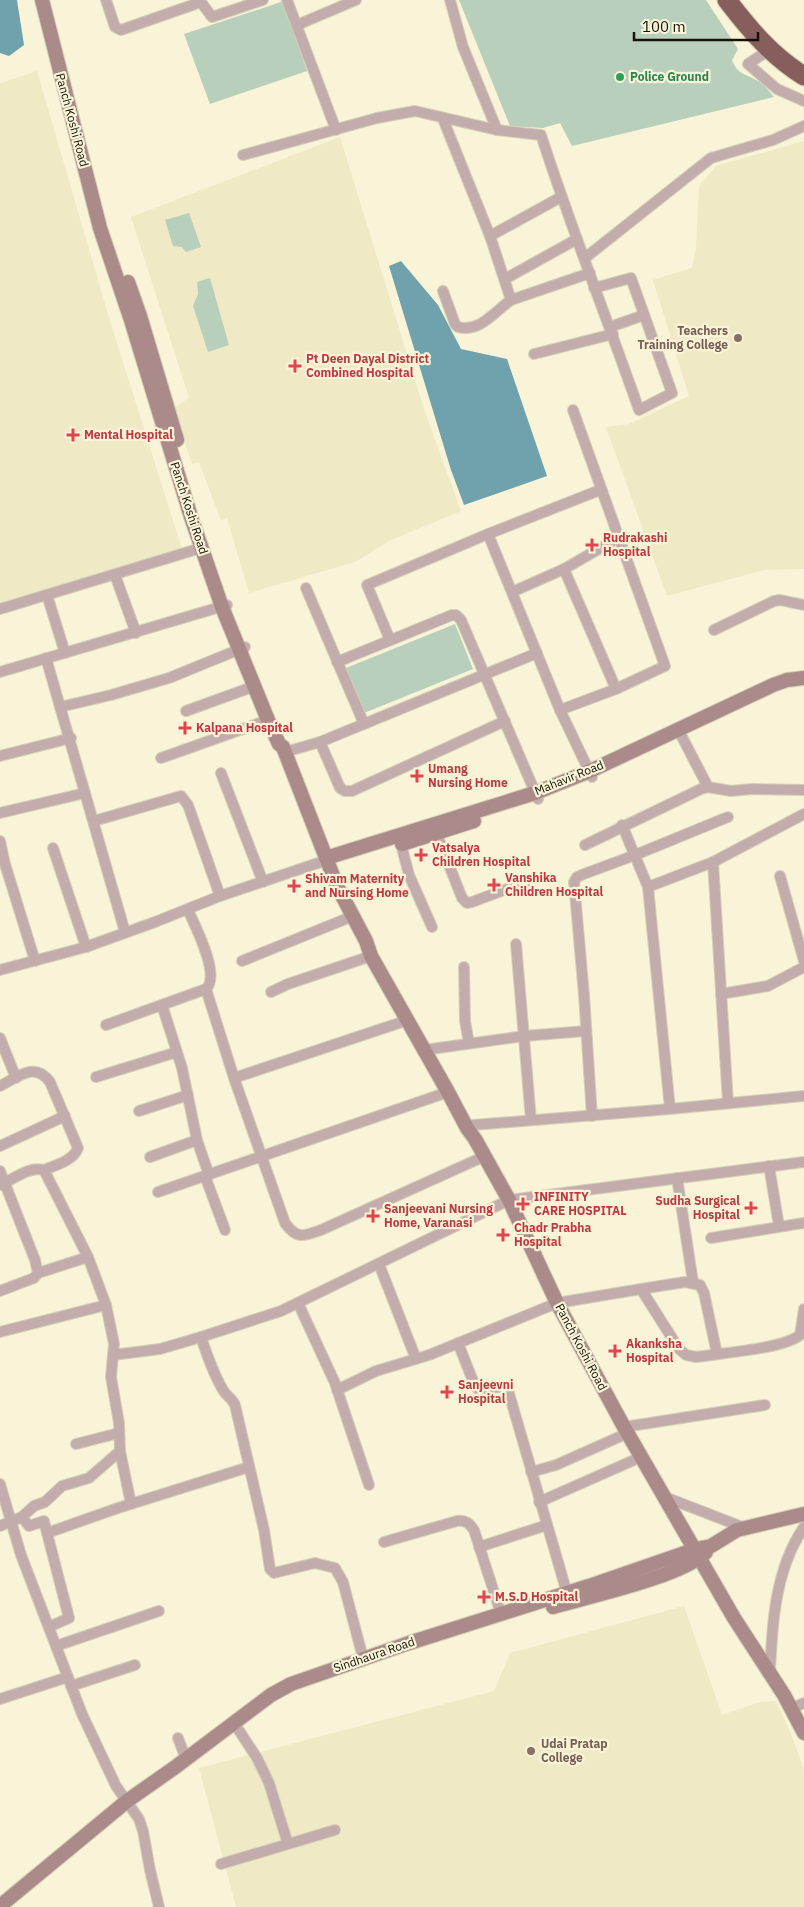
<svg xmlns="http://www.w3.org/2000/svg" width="804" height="1907" viewBox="0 0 804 1907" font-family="'IBM Plex Sans',sans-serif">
<rect width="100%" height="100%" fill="#f9f4d8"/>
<g fill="#efe9c6">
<polygon points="37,71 110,321 182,549 0,605 0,83"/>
<polygon points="340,137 424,409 461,511 389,541 355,562 249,593 227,518 221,520 199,462 192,464 174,408 189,398 131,217"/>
<polygon points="804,141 804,569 764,570 667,596 606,427 629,424 689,396 653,280 692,268 696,248 699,186 716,166"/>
<polygon points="684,1606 722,1715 760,1702 776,1701 791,1734 804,1769 804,1907 236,1907 199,1768 494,1691 510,1653"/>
</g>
<g fill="#b7cfbb">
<path d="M459 0H706L738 49 732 60C738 75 744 73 756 80 763 83 769 91 774 97L572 146 560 123 543 128 510 126Z"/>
<polygon points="284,1 307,71 210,104 184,34"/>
<polygon points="189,213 201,247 186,252 182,247 173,246 165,220"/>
<polygon points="210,278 229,345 208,352 193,306 198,294 197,282"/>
<polygon points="455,624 473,669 364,713 346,668"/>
</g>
<g fill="#6fa2ac">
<polygon points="0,0 17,0 24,45 9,56 0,53"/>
<polygon points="401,261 438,305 461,349 507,359 547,476 464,505 451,470 389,266"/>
</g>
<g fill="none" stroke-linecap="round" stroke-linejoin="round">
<g stroke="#d4d0b7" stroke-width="12">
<g id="street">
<polyline points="106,0 115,27 121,30 201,2 212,17 263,0"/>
<polyline points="287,0 336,130"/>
<path d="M450 0 463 47 497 130 541 135C571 228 607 318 639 410L672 393 631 278 594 288"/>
<polyline points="297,25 356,0"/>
<polyline points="769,50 748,64 777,89 804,101"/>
<polyline points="443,119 490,236 511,300"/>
<polyline points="243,155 377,118 415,111 497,130"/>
<polyline points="490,236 561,197"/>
<polyline points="585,258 711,158 773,140 804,126"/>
<polyline points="505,279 577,239"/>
<path d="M443 291 455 324 458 327C480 333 495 311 511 300L590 273"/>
<polyline points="610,327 644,315"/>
<polyline points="534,354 613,334"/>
<polyline points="573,410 665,666 616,689 560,710 592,777"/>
<polyline points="488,534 560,710"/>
<polyline points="564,569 616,689"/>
<polyline points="115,575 136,633"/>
<polyline points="306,588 364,724"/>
<polyline points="512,592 564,569 618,538"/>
<polyline points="47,595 65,653"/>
<polyline points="0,609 201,548"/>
<polyline points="714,630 774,601 780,600 804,605"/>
<polyline points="390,640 367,585 488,534 600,490"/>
<polyline points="46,658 125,932"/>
<polyline points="337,662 452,615 456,615 461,620 538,799"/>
<polyline points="0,672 227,605"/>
<polyline points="60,707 111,695 169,678 245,647"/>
<polyline points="186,711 255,686"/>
<polyline points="681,735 708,787"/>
<polyline points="320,742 340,788 345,791 352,791 505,721"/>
<polyline points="285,752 320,742 537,653"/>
<polyline points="0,756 71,738"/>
<polyline points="161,758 268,720"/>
<polyline points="221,773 263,882"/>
<polyline points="0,813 85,793"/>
<polyline points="94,821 181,796 188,805 220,896"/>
<polyline points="622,825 648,887 670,1109"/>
<polyline points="434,827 462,898 467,903 472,902 531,880"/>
<polyline points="0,841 5,864 35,961"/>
<polyline points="401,844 409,875 432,927"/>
<polyline points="585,845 701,789 708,787 731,791 752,789 804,790"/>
<polyline points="53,848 86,947"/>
<polyline points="713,862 728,1103"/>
<polyline points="780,876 804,961"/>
<polyline points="648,887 713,862 804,814"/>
<polyline points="516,944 531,1120"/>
<polyline points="242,961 353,916"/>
<polyline points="464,967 465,1021 469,1043"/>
<polyline points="0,970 86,947 155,922 220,896 321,862 326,858"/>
<path d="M206 989 234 1078 285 1223C297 1240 304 1236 321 1230L485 1156"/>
<polyline points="271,992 288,984 371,956"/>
<polyline points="721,994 768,986 804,967"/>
<polyline points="162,1005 182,1068 197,1140 209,1175"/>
<path d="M106 1025 206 989C221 975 195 926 188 910"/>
<polyline points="0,1038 16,1078"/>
<polyline points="431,1049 524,1036 586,1031"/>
<polyline points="96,1077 177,1052"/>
<polyline points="234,1078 408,1020"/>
<path d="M0 1086C18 1077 35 1061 50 1082L78 1148C73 1161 56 1165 44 1170"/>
<polyline points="139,1111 188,1095"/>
<polyline points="592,1116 584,995 574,882 577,877 584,874 635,855 728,817"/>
<polyline points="473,1125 670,1109 804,1096"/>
<polyline points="0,1146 65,1116"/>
<polyline points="150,1157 197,1140"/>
<polyline points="769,1166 779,1226"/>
<polyline points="0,1171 35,1260 38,1273 34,1278 0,1291"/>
<polyline points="205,1176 225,1230"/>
<polyline points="677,1178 693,1282"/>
<path d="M0 1185C14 1179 29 1166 44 1170L88 1257 106 1305 114 1344 111 1377 119 1423 120 1451 131 1504"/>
<polyline points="158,1192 448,1092"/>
<polyline points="711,1238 804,1223"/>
<polyline points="379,1264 416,1359"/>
<polyline points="38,1273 88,1257"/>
<polyline points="641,1289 685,1282 700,1285 704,1293 717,1354"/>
<polyline points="298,1303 335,1383 369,1485"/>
<polyline points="0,1332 106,1305"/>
<path d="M201 1337C207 1355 213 1373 223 1390 226 1396 232 1398 235 1405L264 1530 270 1569 274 1573 278 1572 315 1563 335 1568 343 1582 363 1658"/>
<polyline points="458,1343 475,1386 479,1390 505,1386 508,1390 567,1593"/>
<polyline points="113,1355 160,1349 201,1337 281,1311 509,1200 804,1162"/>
<path d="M337 1390 376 1371 429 1355 557 1303 641 1289 679 1349 686 1355 696 1357C721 1353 783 1349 800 1335L804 1309"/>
<polyline points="624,1427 765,1405"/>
<polyline points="76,1444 119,1433"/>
<polyline points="531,1472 556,1465 628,1433"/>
<polyline points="0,1484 21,1555 82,1714 116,1786 139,1819 143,1831 150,1870 159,1907"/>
<polyline points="665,1497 745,1528"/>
<polyline points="539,1502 641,1457"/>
<polyline points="22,1517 29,1526 44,1521 47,1533"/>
<polyline points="0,1526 22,1517 34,1506 45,1502 62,1486 89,1478 120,1451"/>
<path d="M384 1542 457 1521C466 1520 469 1523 474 1530L501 1614"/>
<polyline points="479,1547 547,1525"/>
<polyline points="49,1627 69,1618 47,1533 118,1508 249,1467"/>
<polyline points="56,1646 159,1611"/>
<path d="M770 1673C772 1624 775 1569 804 1527"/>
<polyline points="71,1686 135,1665"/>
<polyline points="0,1699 68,1677"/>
<polyline points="792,1708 804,1703"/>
<polyline points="238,1729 257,1758 269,1783 288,1844"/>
<polyline points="178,1738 186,1759"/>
<polyline points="221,1864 335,1830"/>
</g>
</g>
<g stroke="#d4d0b7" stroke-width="16">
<g id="secondary">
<polyline points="42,0 100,228 131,320 191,517 222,607 268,720 279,744 283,747 337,886 366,941 371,956 448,1092 467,1128 475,1139 509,1200 557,1303 624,1427 734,1618 784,1695 804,1733"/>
<polyline points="128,282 140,316 177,440"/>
<polyline points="402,844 474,821"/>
<polyline points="326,858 535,793 590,771 773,685 787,680 804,678"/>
<path d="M553 1607C587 1597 684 1576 706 1552"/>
<polyline points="0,1906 127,1801 174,1768 271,1695 291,1684 409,1643 589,1586 696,1549 711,1546 737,1530 804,1514"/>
</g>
</g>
<g stroke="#d4d0b7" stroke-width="21">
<path id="highway" d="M727 0C750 30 772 56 804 76"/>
</g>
<use href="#street" stroke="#c3adac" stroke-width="10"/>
<use href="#secondary" stroke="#ab8b8a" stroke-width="14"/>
<use href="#highway" stroke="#885e5c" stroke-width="19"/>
</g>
<circle fill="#2e9e5b" stroke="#f9f4d8" stroke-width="2" cx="620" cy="77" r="5"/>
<g fill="#8d6e63" stroke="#f9f4d8" stroke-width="2">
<circle cx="738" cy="338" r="5"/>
<circle cx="531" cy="1751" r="5"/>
</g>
<g fill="#e0444e" stroke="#f9f4d8" stroke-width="2">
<path d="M292.5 358.5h5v5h5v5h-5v5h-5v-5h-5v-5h5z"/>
<path d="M70.5 427.5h5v5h5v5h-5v5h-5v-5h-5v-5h5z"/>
<path d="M589.5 537.5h5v5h5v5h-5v5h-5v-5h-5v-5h5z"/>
<path d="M182.5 720.5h5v5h5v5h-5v5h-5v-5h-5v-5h5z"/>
<path d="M414.5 768.5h5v5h5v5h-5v5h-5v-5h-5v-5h5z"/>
<path d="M418.5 847.5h5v5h5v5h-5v5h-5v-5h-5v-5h5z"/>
<path d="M491.5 877.5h5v5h5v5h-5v5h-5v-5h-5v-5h5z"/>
<path d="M291.5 878.5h5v5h5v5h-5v5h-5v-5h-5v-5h5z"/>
<path d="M520.5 1196.5h5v5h5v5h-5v5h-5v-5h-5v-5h5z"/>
<path d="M748.5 1200.5h5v5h5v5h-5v5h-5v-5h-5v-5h5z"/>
<path d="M370.5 1208.5h5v5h5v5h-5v5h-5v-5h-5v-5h5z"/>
<path d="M500.5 1227.5h5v5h5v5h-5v5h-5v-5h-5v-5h5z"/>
<path d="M612.5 1343.5h5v5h5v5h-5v5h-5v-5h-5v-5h5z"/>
<path d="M444.5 1384.5h5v5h5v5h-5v5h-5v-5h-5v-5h5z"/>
<path d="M481.5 1589.5h5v5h5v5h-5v5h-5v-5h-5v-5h5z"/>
</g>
<g text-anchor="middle" stroke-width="4.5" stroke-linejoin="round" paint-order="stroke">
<g font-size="12" font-weight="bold" fill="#27864d" stroke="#f9f4d8" text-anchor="start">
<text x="630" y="81">Police Ground</text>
</g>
<g font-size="12" fill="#141309" stroke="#f9f4d8">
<text transform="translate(72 120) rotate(75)" y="4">Panch Koshi Road</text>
<text transform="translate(189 508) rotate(72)" y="4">Panch Koshi Road</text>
<text transform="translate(569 778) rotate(-22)" y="4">Mahavir Road</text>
<text transform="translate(581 1347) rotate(62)" y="4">Panch Koshi Road</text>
<text transform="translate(374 1655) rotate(-19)" y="4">Sindhaura Road</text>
</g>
<g font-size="12" font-weight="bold" fill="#785e54" stroke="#f9f4d8" text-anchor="end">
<text x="728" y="335">Teachers<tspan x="728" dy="14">Training College</tspan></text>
<text x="541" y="1748" text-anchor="start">Udai Pratap<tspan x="541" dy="14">College</tspan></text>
</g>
<g font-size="12" font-weight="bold" fill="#be3a42" stroke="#f9f4d8" text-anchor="start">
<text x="306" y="363">Pt Deen Dayal District<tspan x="306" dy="14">Combined Hospital</tspan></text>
<text x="84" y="439">Mental Hospital</text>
<text x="603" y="542">Rudrakashi<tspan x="603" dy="14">Hospital</tspan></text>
<text x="196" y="732">Kalpana Hospital</text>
<text x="428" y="773">Umang<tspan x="428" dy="14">Nursing Home</tspan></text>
<text x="432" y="852">Vatsalya<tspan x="432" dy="14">Children Hospital</tspan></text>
<text x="505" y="882">Vanshika<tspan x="505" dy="14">Children Hospital</tspan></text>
<text x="305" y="883">Shivam Maternity<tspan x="305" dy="14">and Nursing Home</tspan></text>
<text x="534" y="1201">INFINITY<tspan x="534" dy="14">CARE HOSPITAL</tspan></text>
<text x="740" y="1205" text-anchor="end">Sudha Surgical<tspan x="740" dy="14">Hospital</tspan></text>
<text x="384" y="1213">Sanjeevani Nursing<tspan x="384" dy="14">Home, Varanasi</tspan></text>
<text x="514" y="1232">Chadr Prabha<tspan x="514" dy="14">Hospital</tspan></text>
<text x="626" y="1348">Akanksha<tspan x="626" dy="14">Hospital</tspan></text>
<text x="458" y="1389">Sanjeevni<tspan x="458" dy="14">Hospital</tspan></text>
<text x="495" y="1601">M.S.D Hospital</text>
</g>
</g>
<path d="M634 32v8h124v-8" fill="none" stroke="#141309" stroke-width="2.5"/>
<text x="642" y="32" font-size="15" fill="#141309" stroke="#f9f4d8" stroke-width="4" paint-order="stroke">100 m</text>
</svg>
